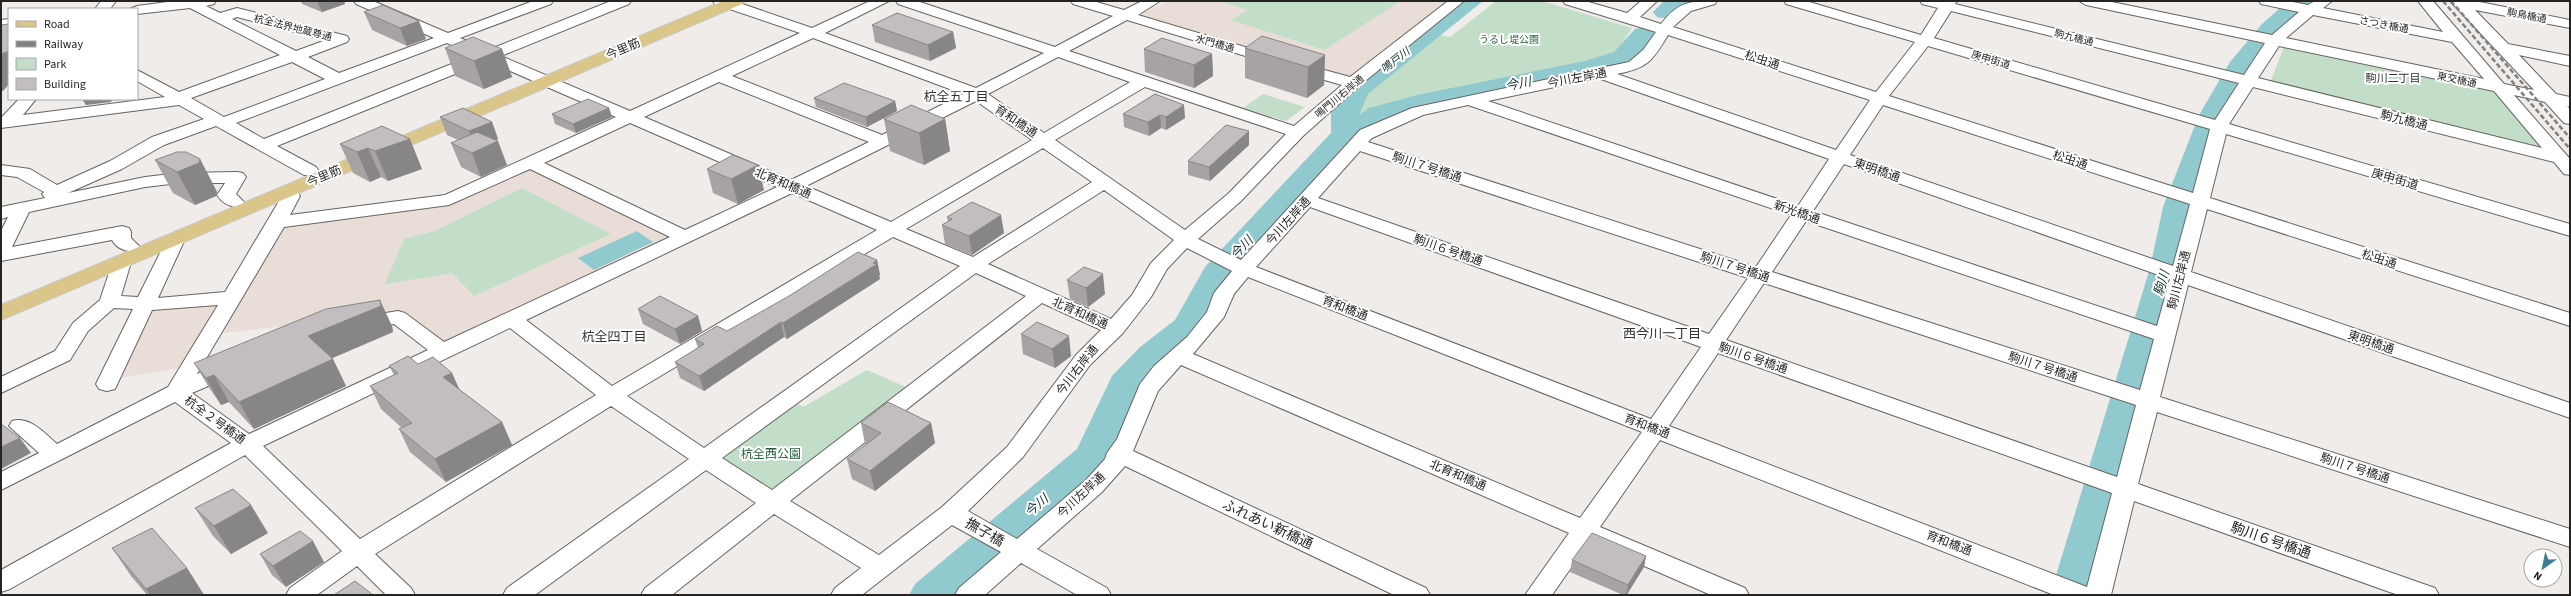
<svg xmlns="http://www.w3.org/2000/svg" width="2571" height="596" viewBox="0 0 2571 596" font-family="'Source Sans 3','Noto Sans JP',sans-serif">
<rect width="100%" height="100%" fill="#efecea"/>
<g fill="#e8ded7">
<polygon points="1167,1 1447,1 1350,78 1140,15"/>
<polygon points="532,168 667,235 665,240 455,341 440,342 406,312 223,333 279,226 453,204"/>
<polygon points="220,302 186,367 118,378 149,310"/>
</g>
<g fill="#c3dec8">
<polygon points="1220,1 1401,1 1324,50 1231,20 1248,10"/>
<path d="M1496 1H1542L1632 28 1617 51 1599 60 1408 100 1377 108 1352 121C1349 96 1420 50 1439 35L1450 37Z"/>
<polygon points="2285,44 2489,85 2543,149 2270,83"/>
<polygon points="1263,94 1305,107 1286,121 1243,108"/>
<polygon points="522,188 611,234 474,296 452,273 385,284 404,239 435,231"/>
<polygon points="867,370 906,387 777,487 767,489 722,462 722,453 795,402 803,407"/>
</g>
<polygon fill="#91cace" points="637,231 653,242 594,270 578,258"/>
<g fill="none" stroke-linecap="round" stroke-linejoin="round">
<g fill="#91cace" fill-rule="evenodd">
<polygon points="1456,1 1483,1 1368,94 1359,115 1369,108 1417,95 1585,61 1614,52 1635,29 1644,27 1653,29 1656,34 1632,62 1591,76 1422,110 1389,120 1355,141 1230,278 1201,333 1164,363 1141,388 1106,465 958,595 909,595 915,584 1077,449 1112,376 1140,347 1175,320 1205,267 1331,133 1331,111 1349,83"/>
<path d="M1664 1H1691C1682 13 1671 21 1657 17L1653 12Z"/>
<polygon points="2288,1 2318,1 2280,34 2251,69 2227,115 2193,207 2182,268 2092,595 2050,595 2150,268 2163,207 2199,115 2230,62 2262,24"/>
</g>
<g stroke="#676462" stroke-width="2">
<g id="minor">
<polygon points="101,1 116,1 110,9 95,9"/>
<path d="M175 1H216L214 4 206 6 220 13 237 8 347 36 349 39 347 42 308 57 339 73 434 38 356 4 354 1H373L448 33 533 1H553L551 4 460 38 488 50 611 1H631L629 4 501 56 630 111 800 33 715 4 713 1H734L812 28 870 1H889L825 33 976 88 1044 53 898 4 896 1H917L1055 47 1113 16 1073 4 1071 1H1093L1124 10 1142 1H1160L1138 15 1275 56 1278 59 1270 64 1265 62 1127 20 1069 51 1294 126 1342 85 1293 71 1291 68 1293 65 1299 63 1350 77 1448 1H1464L1359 86 1303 136 1241 201 1198 239 1241 260 1360 130 1412 108 1629 62 1643 50 1656 32 1565 4 1563 1H1585L1627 13 1641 1H1657L1640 17 1661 24C1678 1 1691 1 1717 1L1715 4 1691 11 1673 27 1876 92 1915 42 1786 4 1784 1H1806L1921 35 1938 8 1922 4 1920 1H1957L1955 4 2244 75 2265 43 2086 5 2079 1H2107L2272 35 2299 12 2261 4 2259 1H2288L2308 5 2315 1H2332L2323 8 2443 32 2418 1H2433L2504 84 2534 90 2451 2 2475 1 2570 20V28L2475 10 2508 44 2570 56V66L2519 55 2556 94 2570 97V107L2567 106 2570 109V124L2564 123 2545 102 2514 95 2570 159V175L2564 174 2554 162 2253 87 2229 124 2570 224V236L2226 134 2210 198 2570 313V326L2207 209 2191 272 2570 403V418L2188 285 2160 397 2570 529V547L2157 412 2138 484 2435 588 2439 595H2398L2134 501 2111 595H2054L1660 440 1600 527 1745 588 1749 595H1711L1589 542 1552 595H1525L1569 533 1181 365 1158 391 1133 451 1426 588 1430 595H1394L1125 466 1102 492 1037 549 1107 588 1111 595H1077L1021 563 985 595H955L959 588 1001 552 952 525 862 595H831L835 588 861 568 774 514 672 595H641L645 588 756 503 706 470 535 595H503L507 588 689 459 611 406 375 554 411 588 415 595H386L357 566 317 595H286L290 588 342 551 245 455 10 589 1 592V570L231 443 175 402 1 490V472L39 453 9 426 12 421C30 416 44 433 57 444L168 387 218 305 152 310 115 389 107 391 99 389 96 384 133 309 114 308 88 331 70 360 1 393V377L55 351 73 323 100 300 114 258H128L131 262 121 296 138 297 169 235H183L185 239 158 298 225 292 282 196 280 191 283 187H295L300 196 290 215 445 195 616 117 487 61 277 146 316 167 319 171 316 175H304L216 126 164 145 122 169 68 193 145 177 179 173 237 172 243 173 246 177 236 194 244 202 241 206C231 208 223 204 217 195L225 183H179L145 187 29 212 12 247 122 226 129 228 131 232V238L139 246 137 250C127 253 117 249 112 240L1 261V231L8 217 1 219V207L45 198 42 194 44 192 17 177 1 175V165L30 169 57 185 110 161 152 137 204 119 179 105 1 128V118L19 99H36L23 115 165 97 137 81V70L179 92 280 55 190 8 137 14V9H130L137 6ZM1951 11 2239 83 2215 120 1934 38ZM2313 15 2452 42 2484 79 2286 38ZM237 17 326 40 296 51 232 19ZM1668 35 1671 36 1870 100 1836 150 1617 74C1647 68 1652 62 1668 35ZM813 38 963 94 882 135 732 76ZM447 43 474 55 264 139 236 123ZM1928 46 2210 129 2193 193 1889 96ZM2279 46 2494 91 2542 148 2258 78ZM1058 57 1130 82 1044 133 988 94ZM292 62 325 79 224 117 191 98ZM1598 78 1829 159 1798 206 1488 101ZM719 82 869 142 791 180 644 117ZM1145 87 1286 134 1229 193 1185 230 1055 140ZM976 101 1032 140 891 222 806 186ZM1468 105 1791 215 1756 267 1368 142 1372 138 1423 115ZM1883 105 2190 204 2173 266 1850 155ZM630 123 777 187 685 230 544 163ZM1043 148 1092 182 973 257 906 229ZM1360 151 1748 278 1709 334 1318 198ZM1844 164 2170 279 2157 326 1813 211ZM530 169 670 237 444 342 405 313 398 311 354 318 351 322 354 326 361 328 394 324 428 350 249 434 192 393 236 374 239 369 236 364 228 362 220 364 197 374 284 227 449 205ZM1104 190 1174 240 1151 263 1132 295 1111 319 988 264ZM792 193 877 230 612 386 526 320ZM1310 207 1701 347 1651 419 1256 267ZM1806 221 2154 339 2140 390 1772 272ZM893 237 960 266 704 448 627 396ZM1187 248 1232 271 1214 293 1207 312 1187 337 1154 366 1140 384 1117 439 1107 453 1105 459 1086 480 1017 539 968 511 1023 457 1090 365 1123 333 1151 297 1167 269ZM976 273 1026 296 772 490 722 458ZM1248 277 1642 432 1580 518 1193 354 1224 317 1234 294ZM1764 283 2136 405 2117 477 1726 340ZM1042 303 1101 330 1076 355 1007 447 942 507 879 555 790 501ZM510 328 596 395 360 539 263 446ZM1718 353 2112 493 2087 587 1669 426Z"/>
<polygon points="9,19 9,27 1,28 1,20"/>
</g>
</g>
<g stroke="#cbcaca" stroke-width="2">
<polygon id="major" points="723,1 744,1 742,4 1,320 1,305"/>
</g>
<use href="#minor" fill="#fff" fill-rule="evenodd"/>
<use href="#major" fill="#dbc68a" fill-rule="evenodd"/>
<g stroke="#838180" stroke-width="2.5" stroke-dasharray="5 2.5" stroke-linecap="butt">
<polyline points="2443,1 2570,149"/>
<polyline points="2451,1 2570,138"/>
</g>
</g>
<g fill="#a7a3a5">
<polygon points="301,1 344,1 345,4 322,12 302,4"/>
<polygon points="364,12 426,39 407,46 372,30"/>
<polygon points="872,25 953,32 956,48 930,61 875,42"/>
<polygon points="445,48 502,49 512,77 484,89 455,76"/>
<polygon points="1245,48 1325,55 1324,85 1307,98 1245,78"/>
<polygon points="1144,49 1212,54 1213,76 1194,88 1145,72"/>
<polygon points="1155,94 1185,118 1166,130 1161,128 1149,136 1124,127 1123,114"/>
<polygon points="814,98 895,101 897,111 867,127 816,107"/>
<polygon points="609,108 612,117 576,133 555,124 552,114"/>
<polygon points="440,117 492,122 498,139 495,140 507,165 481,177 461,167 451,143 458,140 447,135"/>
<polygon points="884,119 945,119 950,151 924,165 890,151"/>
<polygon points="382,126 422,169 388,181 381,177 370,182 353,173 340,144"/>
<polygon points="1249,145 1210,181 1188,175 1188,161"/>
<polygon points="200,159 217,192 216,196 195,205 173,193 155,160"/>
<polygon points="707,169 764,190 738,204 713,193"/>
<polygon points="947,217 1004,233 972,255 945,244 942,225 948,221"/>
<polygon points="877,260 880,275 879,276 880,279 787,339 784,337 704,391 680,378 675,362 698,348 695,339 727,331"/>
<polygon points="1067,280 1105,294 1088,307 1070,299"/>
<polygon points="638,309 698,316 702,331 680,344 643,324"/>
<polygon points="392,326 393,332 332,358 346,386 254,429 229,402 221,405 210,389 194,363"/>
<polygon points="1021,334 1071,356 1055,368 1023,354"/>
<polygon points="418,364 460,390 502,422 512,445 446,482 410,452 399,429 402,428 381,409 370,386 394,375 389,366"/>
<polygon points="861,423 931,423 935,443 875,491 852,479 847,459 866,444 865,444"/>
<polygon points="195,508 268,533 231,554 213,536"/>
<polygon points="112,548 187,568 204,595 147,595 131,576"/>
<polygon points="260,554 324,562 286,587 272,575"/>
<polygon points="1646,556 1644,567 1627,595 1623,595 1570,572 1572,560"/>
</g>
<g fill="#888586">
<polygon points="317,1 344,1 345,4 322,12"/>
<polygon points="419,21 426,39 407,46 400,28"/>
<polygon points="953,32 956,48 930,61 928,45"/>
<polygon points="502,49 512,77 484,89 474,61"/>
<polygon points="9,50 9,84 3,91 1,91 1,54"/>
<polygon points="1212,54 1213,76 1194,88 1194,65"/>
<polygon points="1325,55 1324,85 1307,98 1308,67"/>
<polygon points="82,99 113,99 111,102 86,105"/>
<polygon points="895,101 897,111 867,127 866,117"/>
<polygon points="1184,105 1185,118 1166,130 1166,117"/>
<polygon points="609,108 612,117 576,133 573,124"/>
<polygon points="1160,115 1161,128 1149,136 1148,122"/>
<polygon points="945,119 950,151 924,165 919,133"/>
<polygon points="492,122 498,139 475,149 469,131"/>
<polygon points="1249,131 1249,145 1210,181 1209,167"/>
<polygon points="410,139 422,169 388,181 375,151"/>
<polygon points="498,141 507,165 481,177 472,153"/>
<polygon points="368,148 381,177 370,182 357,152"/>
<polygon points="200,159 217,192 216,196 195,205 177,172"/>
<polygon points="758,165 764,190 738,204 731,179"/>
<polygon points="1001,215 1004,233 972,255 969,236"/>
<polygon points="877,260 880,275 879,276 880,279 787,339 783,323"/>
<polygon points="1103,274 1105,294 1088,307 1086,288"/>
<polygon points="380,300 392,326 393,332 321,363 308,336"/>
<polygon points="698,316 702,331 680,344 675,329"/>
<polygon points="781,322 784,337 704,391 699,376"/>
<polygon points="1069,336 1071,356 1055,368 1052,349"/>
<polygon points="333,359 346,386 254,429 239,402"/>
<polygon points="452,373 462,395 443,377"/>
<polygon points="214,375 229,402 221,405 206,378"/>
<polygon points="502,422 512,445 446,482 435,459"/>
<polygon points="931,423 935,443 875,491 870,471"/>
<polygon points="20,438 31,453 1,469 1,447"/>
<polygon points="251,505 268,533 231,554 214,526"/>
<polygon points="313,541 324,562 286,587 273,566"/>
<polygon points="1646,556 1644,567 1626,595 1628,585"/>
<polygon points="187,568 204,595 150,595 146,589"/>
</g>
<g fill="#c2bec0" stroke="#888586">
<polygon points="383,5 419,21 400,28 364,12"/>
<polygon points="897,13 953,32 928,45 872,25"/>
<polygon points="9,24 9,50 7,52 1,54 1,25"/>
<polygon points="1262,36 1325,55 1308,67 1245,48"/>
<polygon points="473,37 502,49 474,61 445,48"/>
<polygon points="1162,38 1212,54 1194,65 1144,49"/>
<polygon points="844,83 895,101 866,117 814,98"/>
<polygon points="1155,94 1184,105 1166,117 1160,115 1148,122 1123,114"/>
<polygon points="588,99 609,108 573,124 552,114"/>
<polygon points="911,105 945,119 919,133 884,119"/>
<polygon points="463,108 492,122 469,131 440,117"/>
<polygon points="1226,125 1249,131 1209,167 1188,161"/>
<polygon points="382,126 410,139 375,151 368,148 357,152 340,144"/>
<polygon points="477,132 498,141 472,153 451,143"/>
<polygon points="177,152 186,152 200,159 199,163 177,172 155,160"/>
<polygon points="733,155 758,165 731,179 707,169"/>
<polygon points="972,202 1001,215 969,236 942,225 952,219 947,217"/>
<polygon points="858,252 877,260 873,263 877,264 783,323 781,322 699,376 675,362 704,344 695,339 717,326 727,331 789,296"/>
<polygon points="1084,267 1103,274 1086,288 1067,280"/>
<polygon points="660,296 698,316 675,329 638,309"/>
<polygon points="380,300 381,306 308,336 333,359 239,402 214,375 206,378 194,363 326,309"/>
<polygon points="1037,322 1069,336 1052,349 1021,334"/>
<polygon points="408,356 418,364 433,357 452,373 443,377 502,422 435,459 399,429 412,423 370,386 398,373 389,366"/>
<polygon points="888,402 931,423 870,471 847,459 881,433 861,423"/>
<polygon points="1,424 20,438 1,447"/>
<polygon points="233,489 251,505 214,526 195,508"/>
<polygon points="152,528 187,568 146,589 112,548"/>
<polygon points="300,531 313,541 273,566 260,554"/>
<polygon points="1592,533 1646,556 1628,585 1572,560"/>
<polygon points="355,581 373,595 334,595"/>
</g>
<g text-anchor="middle" stroke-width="4" stroke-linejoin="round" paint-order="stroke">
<g font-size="10" fill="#252423" stroke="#fff">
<text transform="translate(2527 15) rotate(11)" y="4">駒鳥橋通</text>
<text transform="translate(2384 24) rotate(11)" y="4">さつき橋通</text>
<text transform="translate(293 27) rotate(14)" y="4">杭全法界地蔵尊通</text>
<text transform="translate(2074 37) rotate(14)" y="4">駒九橋通</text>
<text transform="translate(1215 43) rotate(16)" y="4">水門橋通</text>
<text transform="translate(1991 59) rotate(17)" y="4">庚申街道</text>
<text transform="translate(2457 79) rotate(12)" y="4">東交橋通</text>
<text transform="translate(1339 96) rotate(-40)" y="4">鳴門川右岸通</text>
</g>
<g font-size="10" fill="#276139" stroke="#fff">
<text x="1509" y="43">うるし堤公園</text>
</g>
<g font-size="11" font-style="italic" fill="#133033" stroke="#fff">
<text transform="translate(1395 60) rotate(-38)" y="4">鳴戸川</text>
</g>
<g font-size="11" fill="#343230" stroke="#fff">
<text x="2393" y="82">駒川二丁目</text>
</g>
<g font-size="12" fill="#252423" stroke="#fff">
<text transform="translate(623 49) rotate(-23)" y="4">今里筋</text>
<text transform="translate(1762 60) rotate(18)" y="4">松虫通</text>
<text transform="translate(1577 78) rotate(-11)" y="4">今川左岸通</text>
<text transform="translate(2404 120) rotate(14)" y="4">駒九橋通</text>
<text transform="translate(1016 121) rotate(34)" y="4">育和橋通</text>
<text transform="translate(2070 160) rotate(18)" y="4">松虫通</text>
<text transform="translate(1427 167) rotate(18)" y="4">駒川７号橋通</text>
<text transform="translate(1877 170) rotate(19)" y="4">東明橋通</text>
<text transform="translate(324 176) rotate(-23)" y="4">今里筋</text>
<text transform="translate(2395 179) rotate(16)" y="4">庚申街道</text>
<text transform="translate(783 183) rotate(23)" y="4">北育和橋通</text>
<text transform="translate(1797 212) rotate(19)" y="4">新光橋通</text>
<text transform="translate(1288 221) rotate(-48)" y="4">今川左岸通</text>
<text transform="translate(1448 250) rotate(19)" y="4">駒川６号橋通</text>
<text transform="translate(2379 259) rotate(18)" y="4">松虫通</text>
<text transform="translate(1735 267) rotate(18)" y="4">駒川７号橋通</text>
<text transform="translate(2179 280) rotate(-76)" y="4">駒川左岸通</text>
<text transform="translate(1345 308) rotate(21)" y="4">育和橋通</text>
<text transform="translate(1080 313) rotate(24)" y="4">北育和橋通</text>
<text transform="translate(2371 342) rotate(19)" y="4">東明橋通</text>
<text transform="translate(1753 358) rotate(19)" y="4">駒川６号橋通</text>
<text transform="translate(2043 367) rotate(18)" y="4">駒川７号橋通</text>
<text transform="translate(1077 370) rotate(-52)" y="4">今川右岸通</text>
<text transform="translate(215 420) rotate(36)" y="4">杭全２号橋通</text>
<text transform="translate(1647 426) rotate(21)" y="4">育和橋通</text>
<text transform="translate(2355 468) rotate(18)" y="4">駒川７号橋通</text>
<text transform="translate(1458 475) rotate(23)" y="4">北育和橋通</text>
<text transform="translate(1081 495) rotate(-43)" y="4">今川左岸通</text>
<text transform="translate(1949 543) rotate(21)" y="4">育和橋通</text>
</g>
<g font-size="12" fill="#276139" stroke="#fff">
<text x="771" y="458">杭全西公園</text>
</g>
<g font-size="13" font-style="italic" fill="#133033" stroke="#fff">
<text transform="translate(1518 83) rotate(-11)" y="5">今川</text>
<text transform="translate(1241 247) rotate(-47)" y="5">今川</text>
<text transform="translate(2161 283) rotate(-74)" y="5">駒川</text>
<text transform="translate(1036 505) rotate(-40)" y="5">今川</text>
</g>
<g font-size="13" fill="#343230" stroke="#fff">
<text x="956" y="101">杭全五丁目</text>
<text x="1662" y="338">西今川一丁目</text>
<text x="614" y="341">杭全四丁目</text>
</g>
<g font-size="14" fill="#252423" stroke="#fff">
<text transform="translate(1268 524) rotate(25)" y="5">ふれあい新橋通</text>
<text transform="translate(985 532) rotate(30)" y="5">撫子橋</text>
<text transform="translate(2271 540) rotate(19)" y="5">駒川６号橋通</text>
</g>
</g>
<rect width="2571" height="596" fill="none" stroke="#252423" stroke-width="4"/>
<rect x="8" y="8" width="130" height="92" fill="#ffffff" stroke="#a8a7a7"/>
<rect x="16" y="21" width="20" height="6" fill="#dbc68a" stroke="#a8a7a7"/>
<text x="44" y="28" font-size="12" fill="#252423">Road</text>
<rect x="16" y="41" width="20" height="6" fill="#838180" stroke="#a8a7a7"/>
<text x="44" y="48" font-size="12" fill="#252423">Railway</text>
<rect x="16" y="58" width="20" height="12" fill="#c3dec8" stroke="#a8a7a7"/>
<text x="44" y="68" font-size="12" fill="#252423">Park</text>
<rect x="16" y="78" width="20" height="12" fill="#c2bec0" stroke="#a8a7a7"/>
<text x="44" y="88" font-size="12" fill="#252423">Building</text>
<g transform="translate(2543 568) rotate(213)"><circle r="19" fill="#ffffff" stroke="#a8a7a7"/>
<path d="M0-3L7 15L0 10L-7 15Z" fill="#3e8091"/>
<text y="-6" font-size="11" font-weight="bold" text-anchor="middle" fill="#252423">N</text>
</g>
</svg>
